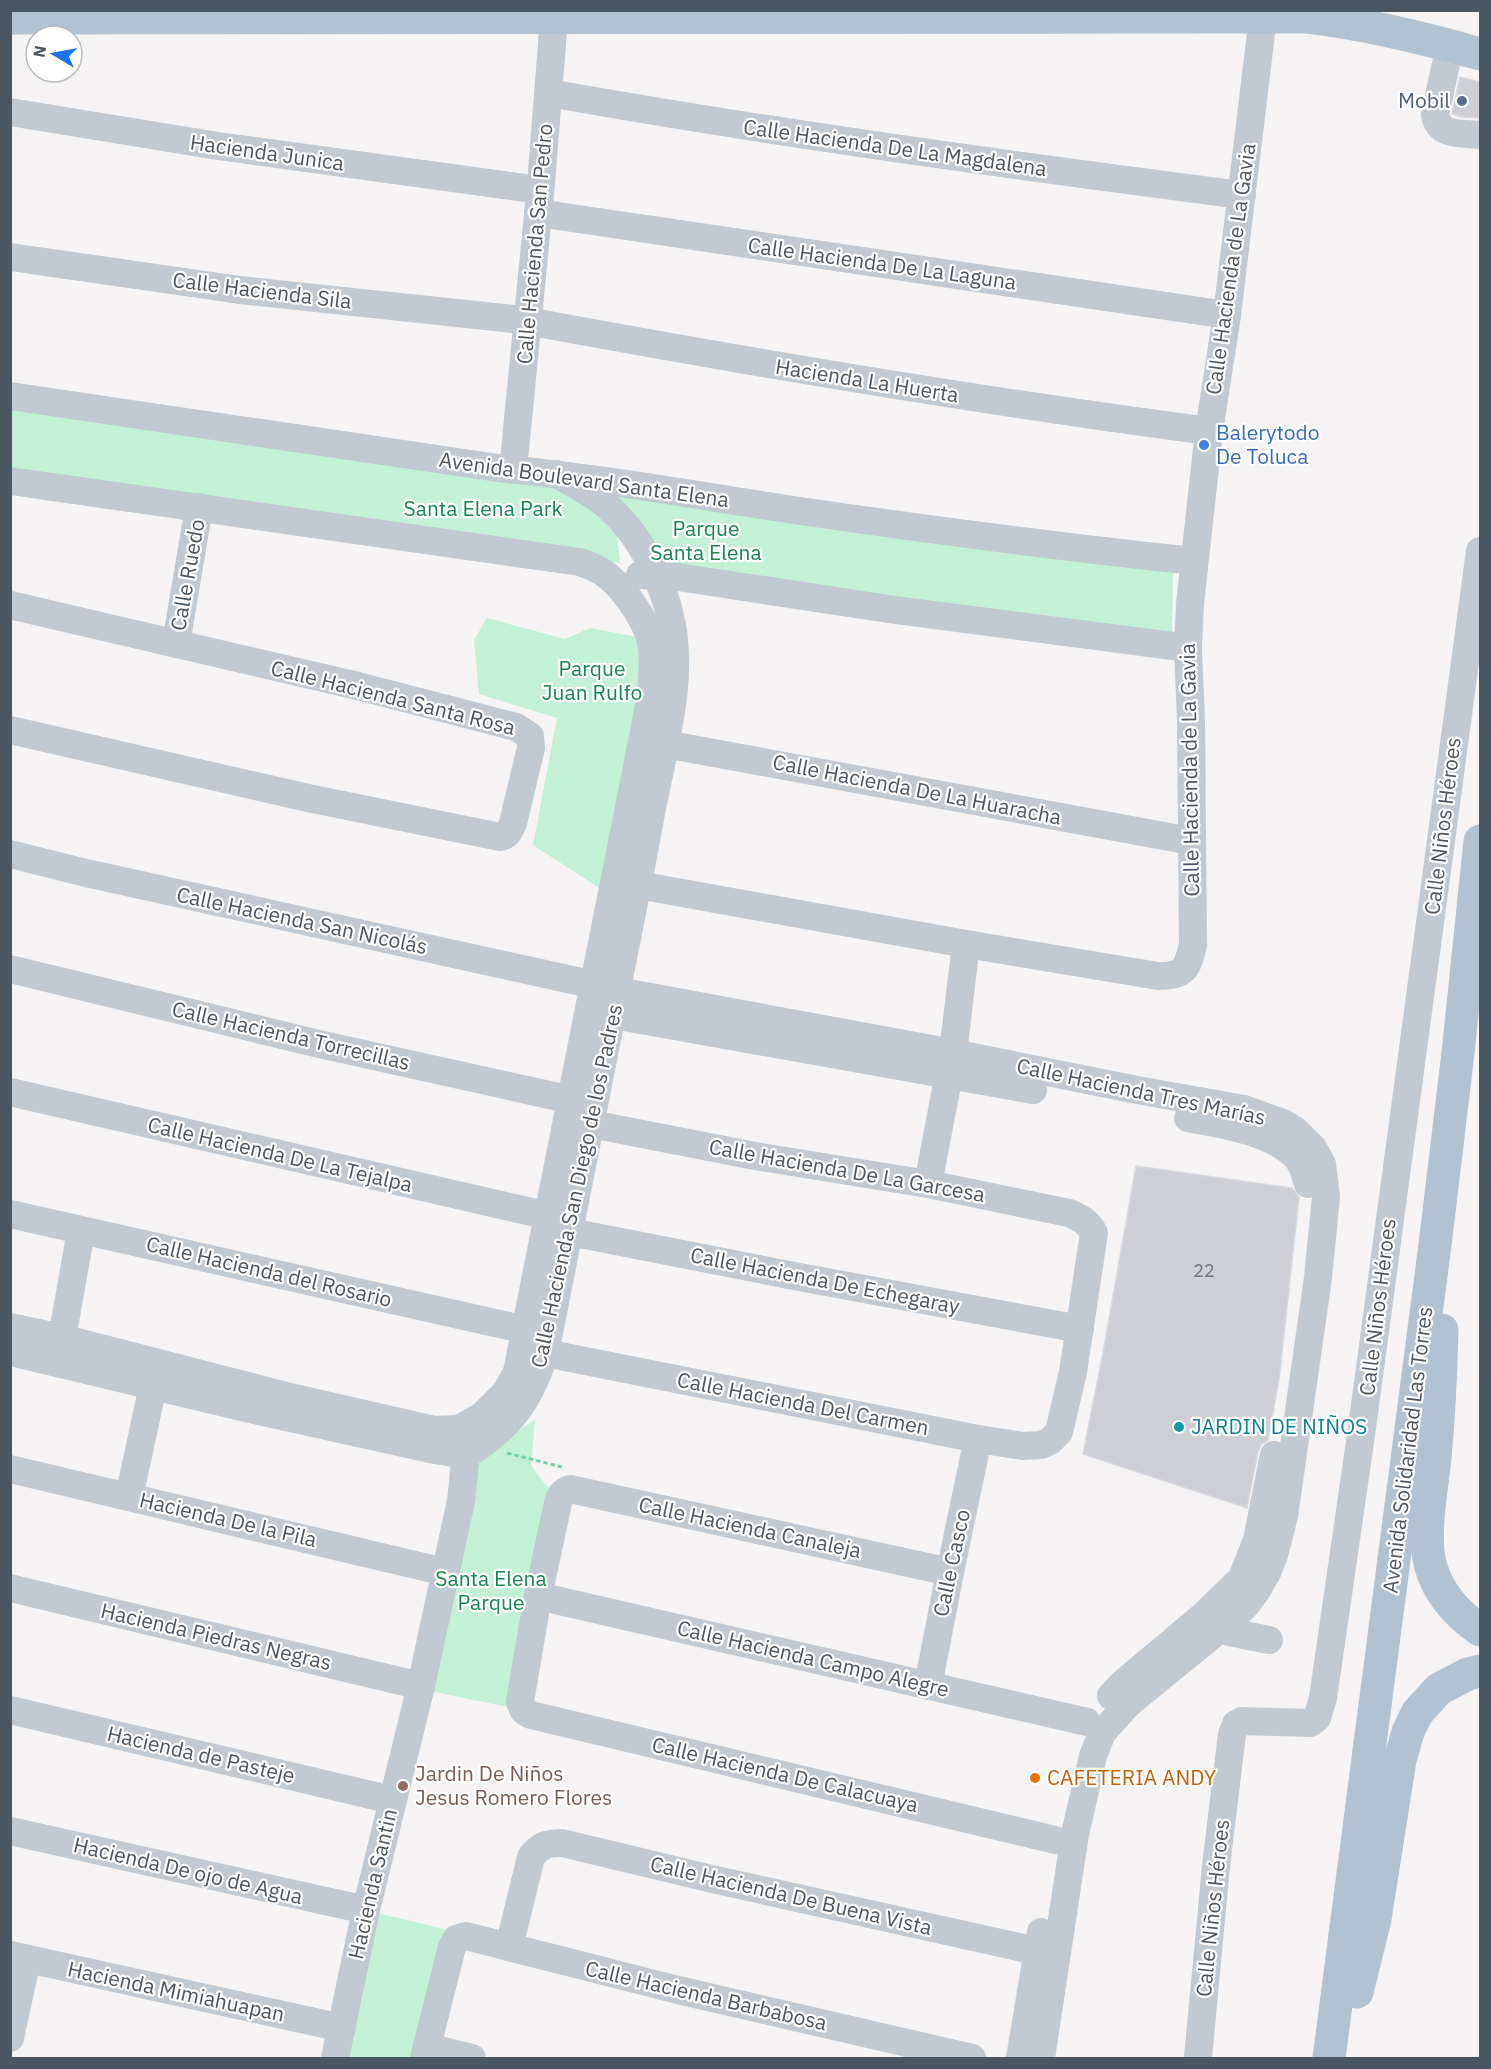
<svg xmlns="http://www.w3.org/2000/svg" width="1491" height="2069" viewBox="0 0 1491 2069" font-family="'IBM Plex Sans',sans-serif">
<rect width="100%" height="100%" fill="#f5f3f3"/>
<g fill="#c3f1d5">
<polygon points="10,404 545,483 581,497 617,536 620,563 11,473"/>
<path d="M599 485 1173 568 1172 640 674 574C657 537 628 512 599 485Z"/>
<polygon points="487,618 565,639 590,628 637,637 643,673 607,893 533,845 557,718 479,694 474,640"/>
<polygon points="535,1420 531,1466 552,1492 508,1707 430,1691 479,1454"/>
<polygon points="373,1912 444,1929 414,2058 340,2058"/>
</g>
<g fill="#cdcfd5" stroke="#d7d9de" stroke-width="1.5">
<polygon points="1460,77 1480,82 1480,118 1461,117 1452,114"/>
<polygon points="1136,1166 1292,1188 1299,1197 1279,1380 1268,1440 1261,1445 1258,1452 1247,1508 1083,1454 1103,1353"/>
</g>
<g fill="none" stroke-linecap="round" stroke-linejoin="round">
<polyline stroke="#7ad0a6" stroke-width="3" stroke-dasharray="4.5 3" stroke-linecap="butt" points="507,1453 562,1467"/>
<g stroke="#c1cad2" stroke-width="28">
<path d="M1450 45 1435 115C1439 137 1463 133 1480 135"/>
<path d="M549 93C779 134 1011 165 1242 195"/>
<polyline points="10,112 218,146 525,188"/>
<polyline points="538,213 1227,315"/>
<polyline points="10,257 240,290 514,319"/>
<path d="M527 321C754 363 980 401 1209 431"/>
<path d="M10 396 498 468C600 478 700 496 800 511 931 530 1062 547 1193 561"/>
<polyline points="513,470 541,184 554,18"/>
<path d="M10 481 580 562C591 566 600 569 609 577 627 592 650 626 652 648 654 664 652 680 651 696L517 1372 506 1392 482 1416 459 1429 434 1430 294 1398 62 1338 10 1327"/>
<polyline points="640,575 678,577 895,610 1188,648"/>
<path d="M10 605 358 686 516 727 530 736 531 748 513 823C510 830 508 836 500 837L308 798 10 730"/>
<polyline points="176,644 199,507"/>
<polyline points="665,744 1191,841"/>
<polyline points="10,854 86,873 595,985"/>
<path d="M638 885 966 944 1158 976C1185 976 1187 969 1193 945L1191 720 1188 648 1190 604 1209 431 1227 315 1263 17"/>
<polyline points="10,969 319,1044 572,1100"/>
<polyline points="618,991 953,1053 1137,1090 1244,1109 1283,1123 1296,1131 1313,1148 1322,1164 1326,1197 1318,1278 1284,1516 1274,1555 1267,1573 1257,1590 1246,1605 1221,1628 1128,1704 1102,1733 1093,1756 1075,1834 1041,2058"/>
<polyline points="613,1015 1033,1090"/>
<polyline points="953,1053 966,944"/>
<polyline points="10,1092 549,1216"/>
<path d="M1188 1118C1222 1125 1272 1131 1297 1158 1303 1165 1305 1175 1308 1184"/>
<polyline points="928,1184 949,1074"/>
<polyline points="10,1214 526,1330"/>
<polyline points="570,1232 794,1276 1080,1329"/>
<polyline points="62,1338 81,1231"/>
<path d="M10 1352 245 1408 435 1450C444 1451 458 1455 467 1452 476 1450 484 1443 491 1437 520 1415 534 1387 545 1353 578 1191 610 1029 641 867 647 836 652 805 659 775 669 726 681 675 672 625 663 578 637 527 597 498 584 489 570 482 557 474"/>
<path d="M545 1353 978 1439 1023 1446 1041 1445 1050 1441 1059 1432 1073 1372 1094 1233C1088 1222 1081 1218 1069 1213L928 1184 755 1156 591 1124"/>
<polyline points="10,1469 445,1572"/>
<polyline points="129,1497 153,1386"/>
<path d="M950 1572 570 1489C562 1491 560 1496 558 1503L538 1596 520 1702 524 1711 531 1715 1055 1840"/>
<polyline points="10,1588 421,1686"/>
<polyline points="538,1596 1087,1722"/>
<polyline points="1208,1619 1229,1632 1269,1640"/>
<polyline points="928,1686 950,1572 978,1439"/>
<polyline points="1111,1696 1122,1684 1203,1616 1242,1578 1257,1540 1274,1455"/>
<polyline points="10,1710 392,1800"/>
<polyline points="10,1831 366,1910"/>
<path d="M509 1947 531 1857C540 1845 548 1843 562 1843L712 1879 1037 1951"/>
<polyline points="10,1955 342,2028"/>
<polyline points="10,2038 27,1959"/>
<polyline points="427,2047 472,2058"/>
<polyline points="335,2058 366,1910 421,1686 461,1501 466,1453 461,1434"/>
<polyline points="424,2058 452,1947 456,1939 466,1936 678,1990 972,2058"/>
<polyline points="1020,2058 1041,1932"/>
<polyline points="1198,2058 1216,1866 1232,1734 1236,1724 1242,1721 1310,1723 1317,1718 1323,1698 1361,1435 1480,551"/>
</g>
<g stroke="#b3c2d1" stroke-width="33">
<path d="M10 18 1308 17C1367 24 1424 38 1480 54"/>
<path d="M1442 1330C1441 1373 1439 1415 1435 1458 1432 1488 1422 1539 1431 1567 1439 1595 1457 1614 1480 1630"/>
<polyline points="1357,1992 1375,1919 1400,1760 1408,1732 1417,1713 1439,1689 1468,1674 1480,1671"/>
<polyline points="1329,2058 1435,1245 1458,1053 1480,841"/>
</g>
</g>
<circle fill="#5c6f8a" stroke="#fff" stroke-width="2" cx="1462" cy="101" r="6"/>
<circle fill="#3f7fe0" stroke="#fff" stroke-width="2" cx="1204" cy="445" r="6"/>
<circle fill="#0f9aa8" stroke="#fff" stroke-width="2" cx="1179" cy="1427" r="6"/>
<circle fill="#e8710a" stroke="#fff" stroke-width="2" cx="1035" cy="1778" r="6"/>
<circle fill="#8d6e63" stroke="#fff" stroke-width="2" cx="403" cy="1786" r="6"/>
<g text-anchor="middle" stroke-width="4.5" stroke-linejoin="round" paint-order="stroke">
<g font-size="18" fill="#6b747e">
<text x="1204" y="1277">22</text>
</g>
<g font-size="21" fill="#4e5e75" stroke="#fff" text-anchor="end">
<text x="1450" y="108">Mobil</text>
</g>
<g font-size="21" fill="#4a5661" stroke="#fff">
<text transform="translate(895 148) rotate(8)" y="7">Calle Hacienda De La Magdalena</text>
<text transform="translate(267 153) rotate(8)" y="7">Hacienda Junica</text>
<text transform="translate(535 244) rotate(-85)" y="7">Calle Hacienda San Pedro</text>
<text transform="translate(882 264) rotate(8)" y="7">Calle Hacienda De La Laguna</text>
<text transform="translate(1231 269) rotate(-82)" y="7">Calle Hacienda de La Gavia</text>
<text transform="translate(262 291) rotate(7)" y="7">Calle Hacienda Sila</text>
<text transform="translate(867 381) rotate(9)" y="7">Hacienda La Huerta</text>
<text transform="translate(584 480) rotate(8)" y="7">Avenida Boulevard Santa Elena</text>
<text transform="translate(188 575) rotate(-80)" y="7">Calle Ruedo</text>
<text transform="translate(393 698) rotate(14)" y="7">Calle Hacienda Santa Rosa</text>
<text transform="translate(1190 770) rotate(-91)" y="7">Calle Hacienda de La Gavia</text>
<text transform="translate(917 790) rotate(11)" y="7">Calle Hacienda De La Huaracha</text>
<text transform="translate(1443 826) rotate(-83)" y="7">Calle Niños Héroes</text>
<text transform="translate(302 921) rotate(12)" y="7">Calle Hacienda San Nicolás</text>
<text transform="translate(291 1036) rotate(13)" y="7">Calle Hacienda Torrecillas</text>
<text transform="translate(1141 1092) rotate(12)" y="7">Calle Hacienda Tres Marías</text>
<text transform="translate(280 1155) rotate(13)" y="7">Calle Hacienda De La Tejalpa</text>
<text transform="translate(847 1171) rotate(10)" y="7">Calle Hacienda De La Garcesa</text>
<text transform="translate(577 1186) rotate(-78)" y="7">Calle Hacienda San Diego de los Padres</text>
<text transform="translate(269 1272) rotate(13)" y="7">Calle Hacienda del Rosario</text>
<text transform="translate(825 1281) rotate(11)" y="7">Calle Hacienda De Echegaray</text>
<text transform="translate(1378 1307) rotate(-83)" y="7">Calle Niños Héroes</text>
<text transform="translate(803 1404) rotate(11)" y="7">Calle Hacienda Del Carmen</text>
<text transform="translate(1408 1450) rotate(-83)" y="7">Avenida Solidaridad Las Torres</text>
<text transform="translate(228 1520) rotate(13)" y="7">Hacienda De la Pila</text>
<text transform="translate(750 1528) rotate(12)" y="7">Calle Hacienda Canaleja</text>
<text transform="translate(952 1563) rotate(-78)" y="7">Calle Casco</text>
<text transform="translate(216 1637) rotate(13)" y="7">Hacienda Piedras Negras</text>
<text transform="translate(813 1659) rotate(13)" y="7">Calle Hacienda Campo Alegre</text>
<text transform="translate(201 1755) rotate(13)" y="7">Hacienda de Pasteje</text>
<text transform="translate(785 1775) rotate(13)" y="7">Calle Hacienda De Calacuaya</text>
<text transform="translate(188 1871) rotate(13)" y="7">Hacienda De ojo de Agua</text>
<text transform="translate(373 1884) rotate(-77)" y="7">Hacienda Santin</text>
<text transform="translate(791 1896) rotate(13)" y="7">Calle Hacienda De Buena Vista</text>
<text transform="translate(1213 1908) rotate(-84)" y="7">Calle Niños Héroes</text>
<text transform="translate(176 1992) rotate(12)" y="7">Hacienda Mimiahuapan</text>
<text transform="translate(706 1996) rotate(13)" y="7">Calle Hacienda Barbabosa</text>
</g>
<g font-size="21" fill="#366cbe" stroke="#fff" text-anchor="start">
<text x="1216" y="440">Balerytodo<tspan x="1216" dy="24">De Toluca</tspan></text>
</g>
<g font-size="21" fill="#17864f" stroke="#fff">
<text x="483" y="516">Santa Elena Park</text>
<text x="706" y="536">Parque<tspan x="706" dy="24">Santa Elena</tspan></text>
<text x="592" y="676">Parque<tspan x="592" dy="24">Juan Rulfo</tspan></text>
<text x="491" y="1586">Santa Elena<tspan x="491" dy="24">Parque</tspan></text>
</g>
<g font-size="21" fill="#0d838f" stroke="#fff" text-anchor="start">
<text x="1191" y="1434">JARDIN DE NIÑOS</text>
</g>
<g font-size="21" fill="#785e54" stroke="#fff" text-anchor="start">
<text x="415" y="1781">Jardin De Niños<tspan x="415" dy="24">Jesus Romero Flores</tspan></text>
</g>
<g font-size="21" fill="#c56008" stroke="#fff" text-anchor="start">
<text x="1047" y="1785">CAFETERIA ANDY</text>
</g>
</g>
<rect width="1491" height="2069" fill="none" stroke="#4a5661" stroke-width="24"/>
<g transform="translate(54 54) rotate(280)"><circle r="28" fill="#ffffff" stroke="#b7bbc0" stroke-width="1.5"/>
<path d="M0-4.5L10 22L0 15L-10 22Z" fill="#1a73e8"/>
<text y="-9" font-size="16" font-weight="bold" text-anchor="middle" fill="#4a5661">N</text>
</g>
</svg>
